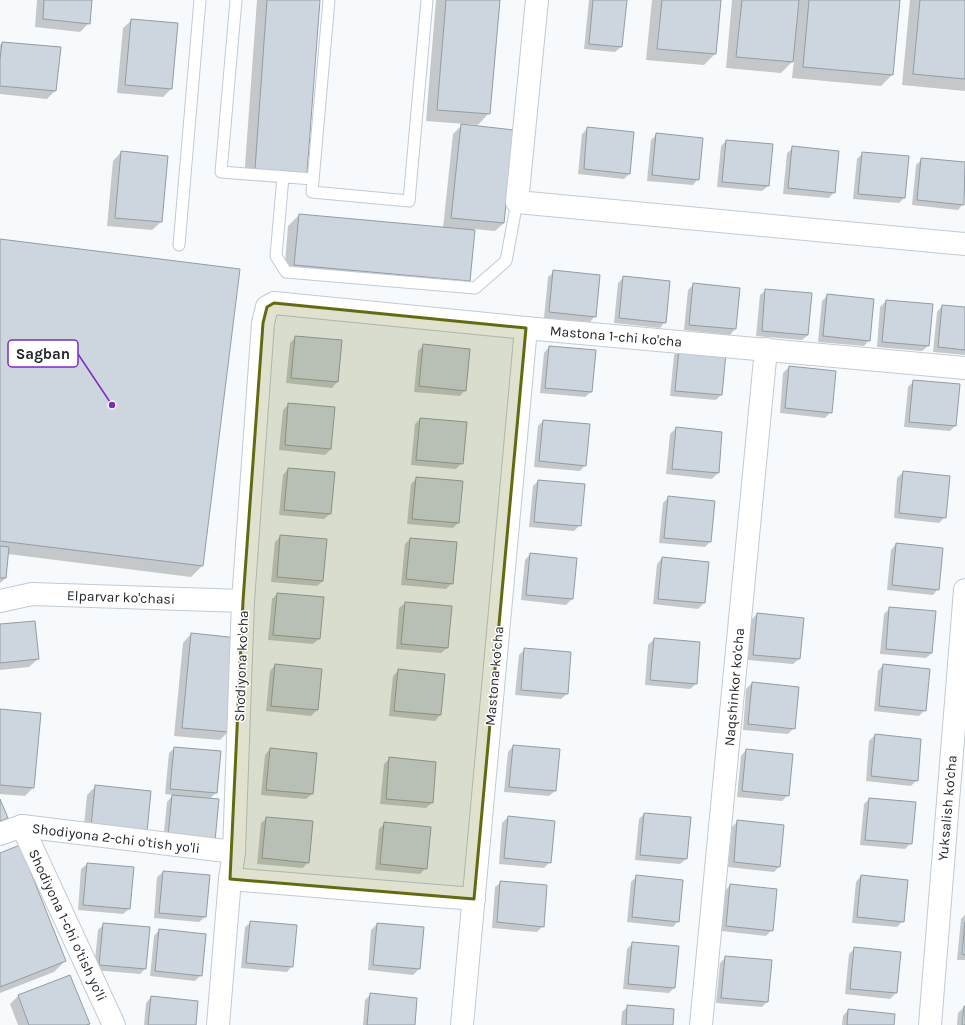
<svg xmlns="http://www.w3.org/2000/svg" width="965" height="1025" viewBox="0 0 965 1025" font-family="Karla,sans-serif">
<rect width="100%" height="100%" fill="#f6fafd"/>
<g fill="#0003">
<polygon points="37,0 91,0 89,23 80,32 35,27"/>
<polygon points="257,0 319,0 306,173 294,184 244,180"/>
<polygon points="436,0 499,0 489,113 478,125 426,121"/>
<polygon points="589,0 626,0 621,47 615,52 584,49"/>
<polygon points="652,0 720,0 715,54 704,65 646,60"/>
<polygon points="732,0 899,0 892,75 881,86 792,78 794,60 781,73 726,68"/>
<polygon points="910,0 965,0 965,91 902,85"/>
<polygon points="132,20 171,89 163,97 117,93 123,28"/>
<polygon points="2,43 55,91 47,99 0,94 0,45"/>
<polygon points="462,125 504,223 495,231 474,229 469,280 458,292 284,276 288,226 299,215 443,228 453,134"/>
<polygon points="588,128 630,173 624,179 578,174 582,134"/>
<polygon points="656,135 698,179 693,185 647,181 651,140"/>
<polygon points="726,141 768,186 762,191 717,187 721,146"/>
<polygon points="793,148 834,192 829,198 783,194 787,153"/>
<polygon points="121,152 161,222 152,230 107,226 113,161"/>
<polygon points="863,153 904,198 899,203 853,199 857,159"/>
<polygon points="922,159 965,163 965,187 963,204 958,210 912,205 916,165"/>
<polygon points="0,240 202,566 191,577 8,554 6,578 0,583"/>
<polygon points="554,272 595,316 590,322 544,318 548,277"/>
<polygon points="624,277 665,322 660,328 614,323 618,283"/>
<polygon points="694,284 739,288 735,329 730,335 684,330 688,290"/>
<polygon points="766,290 808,335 802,340 756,336 760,295"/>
<polygon points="828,295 869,340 864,346 818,342 822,301"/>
<polygon points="886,301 928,346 922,351 877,347 880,307"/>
<polygon points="942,306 965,308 965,355 933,352 937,312"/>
<polygon points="296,337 341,341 337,382 332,388 286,383 290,343"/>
<polygon points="424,345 465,390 460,396 414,392 418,351"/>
<polygon points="549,347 591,392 585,397 540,393 544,353"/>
<polygon points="680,350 721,395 716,400 670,396 674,355"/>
<polygon points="789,367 831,412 825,418 780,413 783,373"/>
<polygon points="914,381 955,426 950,431 904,427 908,387"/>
<polygon points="289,404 331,449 325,455 279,450 283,410"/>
<polygon points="420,419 462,463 456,469 411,465 415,424"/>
<polygon points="543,421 585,465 580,471 534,467 538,426"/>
<polygon points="676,428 721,432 718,473 712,479 666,474 670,434"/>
<polygon points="288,469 330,514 324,519 279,515 283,475"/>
<polygon points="903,472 945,517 939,523 894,518 897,478"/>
<polygon points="417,478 458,523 453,528 407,524 411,484"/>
<polygon points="538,481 580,525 574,531 529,527 533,486"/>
<polygon points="669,497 710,542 705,547 659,543 663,503"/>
<polygon points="281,536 323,581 317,586 271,582 275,542"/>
<polygon points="410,539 452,583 446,589 401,585 405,544"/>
<polygon points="896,544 938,589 933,595 887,590 891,550"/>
<polygon points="530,554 576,558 572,599 566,605 521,600 525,560"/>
<polygon points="662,558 708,562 704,603 698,609 653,604 657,564"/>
<polygon points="277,594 319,639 313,644 268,640 272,599"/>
<polygon points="405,603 447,648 441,653 396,649 399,608"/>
<polygon points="890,608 932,653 926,658 880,654 884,614"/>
<polygon points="757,614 799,659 793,664 748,660 751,620"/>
<polygon points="0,625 38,659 29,667 0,670"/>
<polygon points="191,634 228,732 220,740 174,736 183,643"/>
<polygon points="654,639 699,643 696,684 690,689 645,685 648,645"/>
<polygon points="525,649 567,694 561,699 515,695 519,655"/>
<polygon points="275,665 321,669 317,710 311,716 266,711 270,671"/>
<polygon points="883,665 925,710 919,716 874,711 878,671"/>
<polygon points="399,670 444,674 440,715 435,721 389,716 393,676"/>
<polygon points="752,683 794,728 788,734 743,730 746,689"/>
<polygon points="0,710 33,788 25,796 0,794"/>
<polygon points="875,735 917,780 911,786 866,781 869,741"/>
<polygon points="513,746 555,791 549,796 504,792 508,752"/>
<polygon points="174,748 216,793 163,842 167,802 173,795 165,794 169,753"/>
<polygon points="270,749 312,794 306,799 261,795 265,755"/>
<polygon points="746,750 788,795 782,801 737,797 741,756"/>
<polygon points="390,758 432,803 426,808 380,804 384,764"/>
<polygon points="96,786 150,791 83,835 87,795"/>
<polygon points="869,799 911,843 905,849 860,845 864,804"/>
<polygon points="644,814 686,859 680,864 635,860 639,819"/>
<polygon points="508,817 550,862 544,868 499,864 502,823"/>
<polygon points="267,818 308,862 303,868 257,864 261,823"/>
<polygon points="738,821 780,866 774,872 728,867 732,827"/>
<polygon points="384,824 426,868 420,874 375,870 379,829"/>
<polygon points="0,854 65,961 54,972 0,993"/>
<polygon points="87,864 129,909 123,914 78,910 81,869"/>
<polygon points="163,872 205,917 199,922 154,918 157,877"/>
<polygon points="637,876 678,921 673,927 627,922 631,882"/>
<polygon points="861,876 903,921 897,927 852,923 856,882"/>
<polygon points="501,882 543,926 537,932 492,928 495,887"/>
<polygon points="730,885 772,930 766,936 721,931 725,891"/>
<polygon points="965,915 965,960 957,960 961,919"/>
<polygon points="251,922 292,966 287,972 241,968 245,927"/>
<polygon points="104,924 145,969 140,974 94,970 98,930"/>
<polygon points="377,924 422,928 419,969 413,975 368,970 371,930"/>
<polygon points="159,930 201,975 195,981 150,976 154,936"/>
<polygon points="633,943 674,988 669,993 623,989 627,949"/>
<polygon points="855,948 900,952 896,993 890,999 845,994 849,954"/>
<polygon points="726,957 767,1002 762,1007 716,1003 720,963"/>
<polygon points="70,976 89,1023 87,1025 18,1025 10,1004 18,996"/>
<polygon points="371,994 414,1025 363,1025 365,1000"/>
<polygon points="151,997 195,1025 144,1025 146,1003"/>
<polygon points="628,1006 672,1025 621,1025 622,1012"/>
<polygon points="964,1007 965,1007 965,1025 957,1025 958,1013"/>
<polygon points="848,1010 893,1025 842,1025 843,1016"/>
</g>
<g fill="#cdd6df" stroke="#939ca4">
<polygon points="44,0 92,0 90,24 43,19"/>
<polygon points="267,0 320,0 307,173 255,169"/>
<polygon points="446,0 500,0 490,114 437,110"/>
<polygon points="593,0 627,0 622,47 589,44"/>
<polygon points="662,0 721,0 716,54 657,49"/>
<polygon points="742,0 799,0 793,62 736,57"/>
<polygon points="809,0 900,0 893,75 803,67"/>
<polygon points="920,0 965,0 965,79 913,74"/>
<polygon points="131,19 178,23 172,89 125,85"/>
<polygon points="2,42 61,47 56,91 0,86 0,60"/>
<polygon points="461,124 514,130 504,223 451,218"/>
<polygon points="587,127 634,132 630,174 584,169"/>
<polygon points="656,133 703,138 699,180 652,175"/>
<polygon points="726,140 773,144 769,186 722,182"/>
<polygon points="792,146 839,151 835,193 788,188"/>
<polygon points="121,151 168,156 162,222 115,218"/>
<polygon points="862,152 909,156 905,198 858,194"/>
<polygon points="921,158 965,162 964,205 917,200"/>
<polygon points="299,214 475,230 470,281 294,265"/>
<polygon points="0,239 240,269 203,566 0,541"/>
<polygon points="553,270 600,275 596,317 549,312"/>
<polygon points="623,276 670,281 666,323 619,318"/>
<polygon points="693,283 740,288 736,329 689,325"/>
<polygon points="765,289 812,293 808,335 762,331"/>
<polygon points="827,294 874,299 870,341 823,336"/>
<polygon points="886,300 933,304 929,346 882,342"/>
<polygon points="942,305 965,307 965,350 938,347"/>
<polygon points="295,336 342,340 338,382 291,378"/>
<polygon points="423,344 470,349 466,391 419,386"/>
<polygon points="549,346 596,350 592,392 545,388"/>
<polygon points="679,349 726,353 722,395 675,391"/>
<polygon points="789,366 836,371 832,413 785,408"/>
<polygon points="913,380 960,384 956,426 909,422"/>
<polygon points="288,403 335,407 331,449 285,445"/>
<polygon points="420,418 467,422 463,464 416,460"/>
<polygon points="543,420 590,424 586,466 539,461"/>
<polygon points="676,427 722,432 719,473 672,469"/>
<polygon points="288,468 335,472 331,514 284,510"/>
<polygon points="903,471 950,476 946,518 899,513"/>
<polygon points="416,477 463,481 459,523 412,519"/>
<polygon points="538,480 585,484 581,526 534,522"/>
<polygon points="668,496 715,501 711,542 664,538"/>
<polygon points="280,535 327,539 323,581 277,577"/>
<polygon points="410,538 457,542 453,584 406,579"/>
<polygon points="896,543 943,548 939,590 892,585"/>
<polygon points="0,546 9,547 6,578 0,578"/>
<polygon points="530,553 577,558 573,599 526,595"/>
<polygon points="662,557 709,562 705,603 658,599"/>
<polygon points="277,593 324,597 320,639 273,635"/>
<polygon points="405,602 452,606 448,648 401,644"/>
<polygon points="889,607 936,611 932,653 886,649"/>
<polygon points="757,613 804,618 800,659 753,655"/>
<polygon points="35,621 39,659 0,663 0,624"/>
<polygon points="191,633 238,638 229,732 182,728"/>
<polygon points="654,638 700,642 697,684 650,680"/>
<polygon points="524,648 571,652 568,694 521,690"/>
<polygon points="275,664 322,669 318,710 271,706"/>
<polygon points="883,664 930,669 926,711 879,706"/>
<polygon points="398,669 445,674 441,715 394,711"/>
<polygon points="752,682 799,687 795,729 748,724"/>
<polygon points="0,709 41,713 34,788 0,785"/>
<polygon points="875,734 921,739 918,781 871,776"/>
<polygon points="513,745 560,749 556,791 509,787"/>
<polygon points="174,747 221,751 217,793 170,789"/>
<polygon points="270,748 317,753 313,794 266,790"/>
<polygon points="746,749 793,754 789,796 742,791"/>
<polygon points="389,757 436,762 433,803 386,799"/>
<polygon points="95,785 151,791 147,832 91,827"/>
<polygon points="172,795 219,799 215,841 168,836"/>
<polygon points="869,798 916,802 912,844 865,840"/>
<polygon points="0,799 8,818 0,821"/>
<polygon points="644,813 691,817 687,859 640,855"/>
<polygon points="508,816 555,821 551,863 504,858"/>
<polygon points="266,817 313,821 309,863 262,858"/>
<polygon points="737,820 784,825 780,867 734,862"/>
<polygon points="384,822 431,827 427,869 380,864"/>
<polygon points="20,845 66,961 0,987 0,853"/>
<polygon points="87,863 134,867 130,909 83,905"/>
<polygon points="163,871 210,875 206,917 159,913"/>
<polygon points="636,875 683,880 679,922 632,917"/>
<polygon points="861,875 908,880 904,922 857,917"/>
<polygon points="500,881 547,885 544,927 497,922"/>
<polygon points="730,884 777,889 773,931 726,926"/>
<polygon points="250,921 297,925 293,967 246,963"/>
<polygon points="965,922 965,955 962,954"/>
<polygon points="103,923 150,927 146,969 99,965"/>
<polygon points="377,923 424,927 420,969 373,965"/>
<polygon points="159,929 206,934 202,976 155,971"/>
<polygon points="632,942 679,946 675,988 628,984"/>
<polygon points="854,947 901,952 897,993 850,989"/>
<polygon points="725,956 772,960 768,1002 721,998"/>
<polygon points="70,975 90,1024 86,1025 29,1025 18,995"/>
<polygon points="370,993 417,998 415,1025 367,1025"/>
<polygon points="151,996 198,1001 196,1025 148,1025"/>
<polygon points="627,1005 674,1009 673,1025 626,1025"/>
<polygon points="964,1006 965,1006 965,1025 962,1025"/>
<polygon points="848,1009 895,1014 894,1025 847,1025"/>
</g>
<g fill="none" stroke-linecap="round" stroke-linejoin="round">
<g stroke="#c1cad3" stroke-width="13">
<g id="lane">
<polyline points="236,0 221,172 313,179"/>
<polyline points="329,0 312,192 409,201 427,0"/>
<polyline points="283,177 276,256 286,272 475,288 506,261 517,202"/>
<polyline points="179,245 200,0"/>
</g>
</g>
<g stroke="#c1cad3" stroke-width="24">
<g id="street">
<polyline points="537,0 517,202 965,244"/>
<polyline points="0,601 32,594 243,601"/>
<polyline points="22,826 114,1025"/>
<polyline points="0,834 22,826 234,852"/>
<polyline points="230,879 474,899"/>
<polyline points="218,1025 230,879 234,852 243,601 263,323 267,307 274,303 526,328 965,368"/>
<polyline points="462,1025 526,328"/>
<polyline points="701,1025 766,349"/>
<polyline points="930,1025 965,590"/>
</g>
</g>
<use href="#lane" stroke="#fff" stroke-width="11"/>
<use href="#street" stroke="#fff" stroke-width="22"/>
</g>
<path fill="#636b10" fill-opacity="0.2" stroke="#636b10" stroke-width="3" stroke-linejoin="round" d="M274 303 526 328 474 899 230 879 243 601 263 323 267 307Z"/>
<g text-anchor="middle" stroke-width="3" stroke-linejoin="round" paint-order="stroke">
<g font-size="14" fill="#23262a" stroke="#fff">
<text transform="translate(616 336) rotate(5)" y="5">Mastona 1-chi ko'cha</text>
<text transform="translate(121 597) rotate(2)" y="5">Elparvar ko'chasi</text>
<text transform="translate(241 666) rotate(-88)" y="5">Shodiyona ko'cha</text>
<text transform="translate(494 676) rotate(-85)" y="5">Mastona ko'cha</text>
<text transform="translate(734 687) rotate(-85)" y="5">Naqshinkor ko'cha</text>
<text transform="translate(947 808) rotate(-85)" y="5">Yuksalish ko'cha</text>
<text transform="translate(116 838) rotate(7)" y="5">Shodiyona 2-chi o'tish yo'li</text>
<text transform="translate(68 925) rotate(65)" y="5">Shodiyona 1-chi o'tish yo'li</text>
</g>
</g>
<path fill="none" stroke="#7b2cbf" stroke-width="1.5" d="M112 405L78 354"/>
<circle fill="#7b2cbf" stroke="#fff" stroke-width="1.5" cx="112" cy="405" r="4"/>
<rect fill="#fff" stroke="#7b2cbf" stroke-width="1.5" x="8" y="340" width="70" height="27" rx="4"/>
<g font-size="15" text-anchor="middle" font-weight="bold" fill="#23262a">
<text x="43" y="359">Sagban</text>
</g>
</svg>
